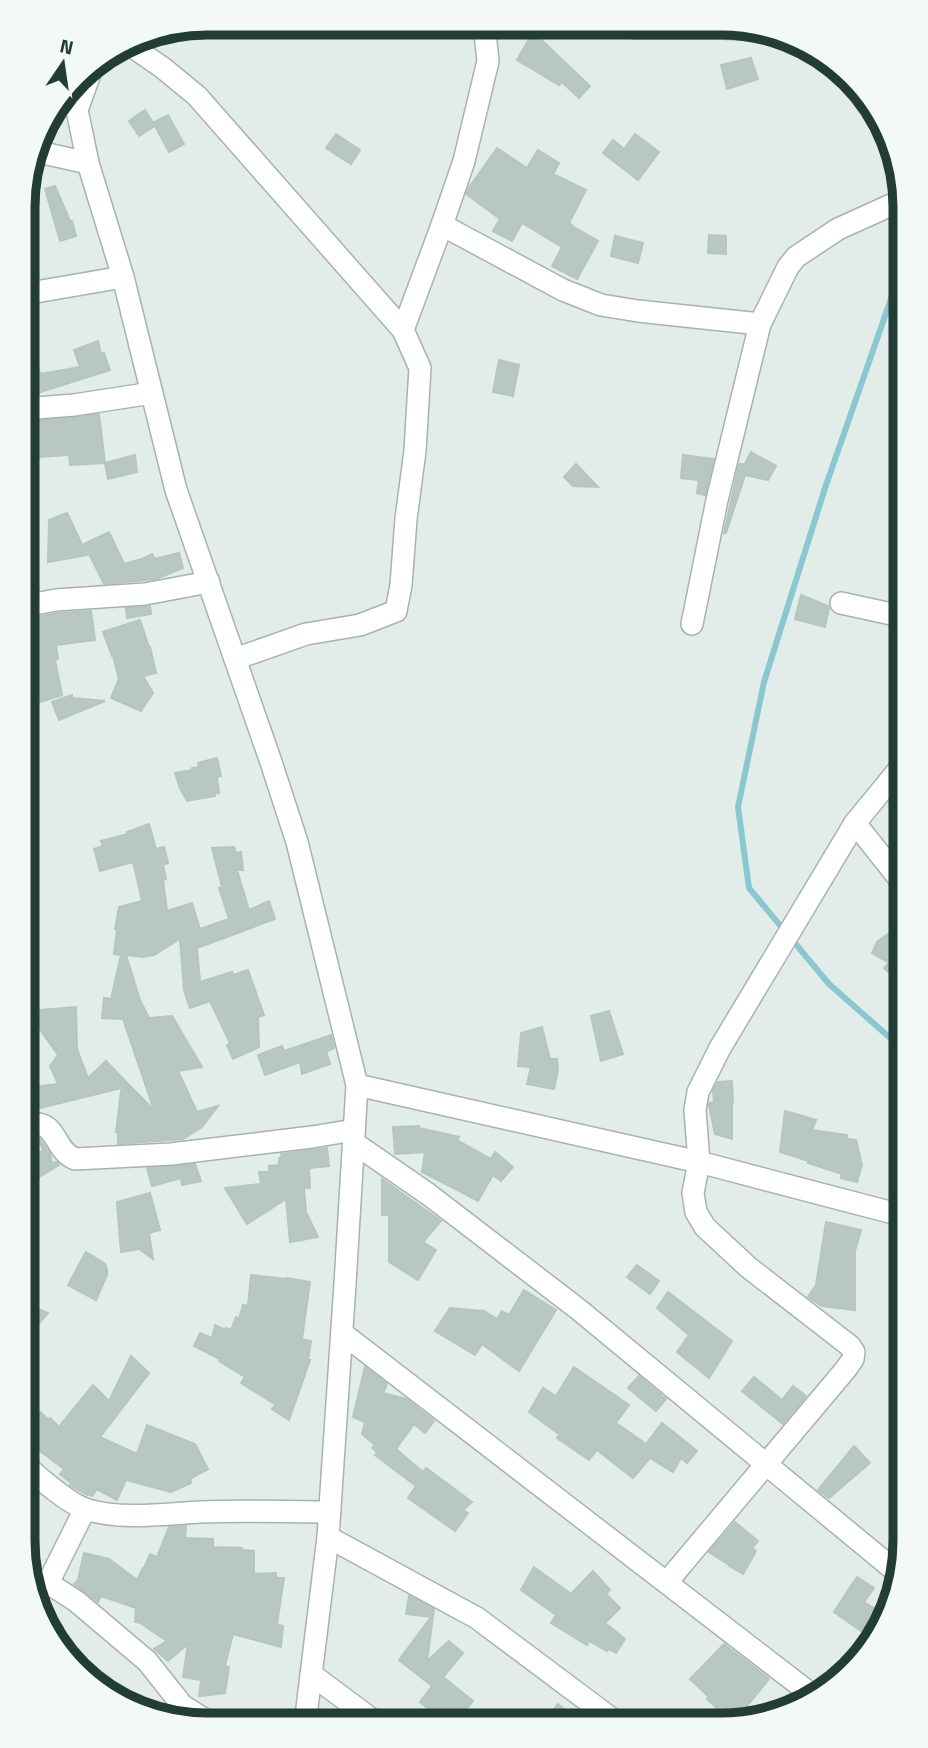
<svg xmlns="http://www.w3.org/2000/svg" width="928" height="1748" viewBox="0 0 928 1748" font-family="'Titillium Web',sans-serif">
<rect width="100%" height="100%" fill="#e2ece8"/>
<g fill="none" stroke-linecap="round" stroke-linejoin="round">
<polyline stroke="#8bc7d1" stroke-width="6" points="905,1051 829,984 749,888 738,807 764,682 825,488 892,296 905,293"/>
</g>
<g fill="#b8c7c1" stroke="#b5c6bf" stroke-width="2">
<polygon points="533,32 590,86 579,98 562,82 559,85 517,60"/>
<polygon points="751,58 758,79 727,89 721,65"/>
<polygon points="145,110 153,123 168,115 184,144 169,152 155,126 139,136 129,121"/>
<polygon points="336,134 360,150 351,164 326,148"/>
<polygon points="635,134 659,152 638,180 603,153 613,140 624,149"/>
<polygon points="497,148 527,168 538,150 559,163 553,174 586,190 569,223 572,225 572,226 598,241 577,279 552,266 562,247 522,223 512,241 493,231 500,219 466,194 468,189"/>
<polygon points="55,186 70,221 72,221 76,236 60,241 45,189"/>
<polygon points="709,235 726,236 726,254 708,253"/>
<polygon points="615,236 643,243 638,263 611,256"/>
<polygon points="98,341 101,354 104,353 110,370 28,396 25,345 33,343 40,374 80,367 74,350"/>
<polygon points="499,360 519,365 513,396 493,392"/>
<polygon points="99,414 105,463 70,465 69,455 24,458 24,439 36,437 37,421"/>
<polygon points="751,452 776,466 768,480 745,475 726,533 724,533 739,464 745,464"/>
<polygon points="135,455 137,472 108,479 105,463"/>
<polygon points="683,455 714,459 705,495 697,493 699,480 681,478"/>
<polygon points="576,464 598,487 573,486 564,477"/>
<polygon points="67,513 87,555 48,562 49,520"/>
<polygon points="109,532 124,564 142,559 152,554 155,559 179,553 183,568 156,579 104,584 84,544"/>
<polygon points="801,595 828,606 829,609 825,627 795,619"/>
<polygon points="150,606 151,614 127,618 126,608"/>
<polygon points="91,611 95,640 56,645 58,659 55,660 62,695 40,702 32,662 26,619 58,613"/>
<polygon points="140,620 149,647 150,647 156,673 143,676 153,693 141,711 111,698 119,679 113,656 112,656 103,632"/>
<polygon points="72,695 72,698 105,701 59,720 52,702"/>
<polygon points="217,758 221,776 217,777 219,793 215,794 215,796 187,801 180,788 175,773 192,770 192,768 199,767 198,763"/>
<polygon points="149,824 156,849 164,847 168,863 163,865 166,879 163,880 167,911 192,903 200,929 229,919 219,888 222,887 212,848 234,847 236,853 241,852 243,870 237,870 249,910 269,901 275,919 197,948 200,982 232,972 233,975 248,970 264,1015 258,1017 259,1047 233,1059 227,1045 230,1043 210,1001 190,1008 184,990 180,939 154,955 143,957 126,955 140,1000 149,1018 172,1016 202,1067 178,1071 197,1112 218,1106 202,1127 183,1139 118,1144 118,1132 116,1132 121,1091 130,1086 154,1110 123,1019 102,1018 104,998 111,999 121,955 114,954 117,929 115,929 119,907 142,901 133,862 100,871 94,849 103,846 101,841 128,834 127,832"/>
<polygon points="896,928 893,959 897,956 905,968 905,988 884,968 889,963 872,953 877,942"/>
<polygon points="76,1007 77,1049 88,1078 106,1061 130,1086 36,1109 32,1087 58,1084 50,1066 58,1055 27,1011"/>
<polygon points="609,1011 623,1054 601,1061 591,1016"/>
<polygon points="542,1027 550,1059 557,1059 558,1070 554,1089 527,1084 531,1067 518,1066 521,1033"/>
<polygon points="331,1035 334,1048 326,1052 330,1064 302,1074 300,1062 265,1075 258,1055 282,1046 284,1051"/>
<polygon points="732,1081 733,1102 732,1102 732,1139 715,1134 709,1106 709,1103 714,1102 713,1091 718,1082"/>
<polygon points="785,1111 816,1120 812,1130 847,1135 847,1139 856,1140 862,1165 857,1182 841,1178 842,1174 808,1163 809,1161 780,1152"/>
<polygon points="419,1126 419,1128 459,1137 457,1140 491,1159 495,1152 513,1167 501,1181 493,1175 478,1201 422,1172 425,1152 395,1154 393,1127"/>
<polygon points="40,1139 50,1154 52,1163 57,1162 59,1165 23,1187 23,1167 33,1166 31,1153 44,1151 38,1140"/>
<polygon points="327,1148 329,1166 309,1168 310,1188 304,1188 306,1212 318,1237 290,1242 286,1199 247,1224 225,1188 261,1184 259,1172 269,1172 269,1166 279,1165 279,1158 282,1157 281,1154"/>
<polygon points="195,1164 201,1181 182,1185 181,1178 152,1186 147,1168"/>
<polygon points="382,1179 441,1221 423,1242 436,1250 418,1280 389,1262 389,1215 382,1215"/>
<polygon points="150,1193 160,1230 149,1233 153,1259 139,1249 121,1252 117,1202"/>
<polygon points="826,1222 861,1230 855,1251 855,1310 822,1306 808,1297 816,1285"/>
<polygon points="86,1252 105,1264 107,1270 107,1275 96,1300 68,1285"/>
<polygon points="637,1265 659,1281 650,1294 627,1277"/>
<polygon points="251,1275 286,1279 286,1278 310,1282 302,1339 311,1341 308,1360 310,1360 289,1420 272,1409 276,1405 241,1383 245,1377 219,1361 220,1359 194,1346 200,1333 212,1338 215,1325 225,1330 226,1328 231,1330 236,1317 239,1319 243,1305 248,1306"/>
<polygon points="524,1290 556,1310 519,1371 482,1344 475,1355 435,1331 450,1308 484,1311 497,1319 502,1311 509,1315"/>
<polygon points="668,1292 732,1341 709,1378 677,1352 689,1335 657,1308"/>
<polygon points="23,1303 48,1313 23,1342"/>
<polygon points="131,1356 149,1373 100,1437 137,1454 147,1425 195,1444 208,1469 190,1479 191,1483 171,1492 126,1480 117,1500 97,1489 92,1496 88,1494 87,1495 70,1485 71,1483 60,1474 64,1469 32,1445 28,1451 23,1450 23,1428 39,1411 49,1420 50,1418 59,1427 93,1385 109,1401"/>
<polygon points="365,1367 387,1384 383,1393 406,1399 434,1421 425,1433 414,1424 396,1449 423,1472 426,1468 472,1502 463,1510 468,1513 455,1531 408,1498 416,1486 375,1455 377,1452 372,1448 375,1445 362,1434 365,1422 353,1417"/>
<polygon points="574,1367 629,1405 616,1423 646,1444 662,1423 697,1451 687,1463 681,1458 673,1472 650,1458 633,1478 597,1450 589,1460 557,1438 560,1435 529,1412 543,1388 556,1396"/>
<polygon points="639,1376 666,1399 656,1411 628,1388"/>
<polygon points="754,1377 782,1400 793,1386 806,1396 783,1424 742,1391"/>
<polygon points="854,1446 870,1463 829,1498 818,1490"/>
<polygon points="735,1522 758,1541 752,1548 756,1551 743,1574 729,1566 729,1565 709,1552"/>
<polygon points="186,1526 185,1538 213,1539 213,1547 242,1548 242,1550 254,1551 254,1574 276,1573 276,1578 284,1578 277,1624 283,1626 281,1647 233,1634 225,1666 229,1667 225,1693 199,1696 201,1680 183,1677 188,1644 168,1661 154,1649 167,1641 140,1623 135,1622 136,1608 101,1596 98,1602 74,1584 78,1580 84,1553 109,1559 137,1580 143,1568 144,1568 150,1554 157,1557 169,1527"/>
<polygon points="534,1567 571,1594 593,1571 610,1590 606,1594 620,1608 605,1623 625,1639 616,1653 609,1649 607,1651 589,1641 587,1645 551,1623 556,1615 521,1590"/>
<polygon points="857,1577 874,1588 864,1602 877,1610 861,1631 834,1612"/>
<polygon points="409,1596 434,1609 427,1661 449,1641 463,1653 443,1677 473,1701 457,1721 449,1714 444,1721 420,1702 432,1686 399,1660 431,1617 406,1614"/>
<polygon points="724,1644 769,1679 733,1723 707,1699 709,1697 690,1679"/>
<polygon points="558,1704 583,1725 542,1725"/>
</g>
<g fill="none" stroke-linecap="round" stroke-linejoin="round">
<g stroke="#a5b4af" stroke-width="24">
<g id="minor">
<polyline points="623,25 636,28 722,28 765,30"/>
<polyline points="127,43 163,68 197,96 403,330 420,368 415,451 406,519 401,585 396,611 360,625 306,634 235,659"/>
<polyline points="69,89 77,110 88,163 123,277 176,490 271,762 297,842 357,1085 345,1284 328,1537 305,1724"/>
<polyline points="77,110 94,63"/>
<polyline points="34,151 88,163"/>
<polyline points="442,225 563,290 601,305 638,311 760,324"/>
<polyline points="24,294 123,277"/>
<polyline points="403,330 442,225 464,161 488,61 484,24"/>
<polyline points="24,409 74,405 152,393"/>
<polyline points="841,603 905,617"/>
<polyline points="24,606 56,600 145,594 209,582"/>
<polyline points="692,624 717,500 760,324 788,267 796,257 838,229 900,201 904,197"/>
<polyline points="855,823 905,886"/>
<polyline points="357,1085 699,1162 897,1214"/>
<path d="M31 1124C57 1120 54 1151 75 1159L171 1154 312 1137 354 1130"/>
<polyline points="354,1143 428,1194 578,1309 898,1573"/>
<polyline points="342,1333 811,1694"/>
<path d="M23 1463C37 1476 70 1505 88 1510 125 1520 163 1514 201 1512 243 1510 287 1512 330 1512"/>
<polyline points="328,1537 477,1618 620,1725"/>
<polyline points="29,1577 48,1583 76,1601 147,1661 182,1705 204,1719 219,1724"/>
<polyline points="667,1582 846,1369 853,1359 854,1352 850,1346 748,1267 705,1227 696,1212 693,1193 699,1162 695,1110 698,1092 720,1048 855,823 905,762"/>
<polyline points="48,1583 85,1509"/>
<polyline points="311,1674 378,1724"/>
</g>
</g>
<use href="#minor" stroke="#fff" stroke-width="21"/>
</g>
<path d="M0 0H928V1748H0ZM207 35H721A172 172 0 0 1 893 207V1541A172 172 0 0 1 721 1713H207A172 172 0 0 1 35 1541V207A172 172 0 0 1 207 35Z" fill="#f3f9f6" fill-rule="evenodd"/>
<path fill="none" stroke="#223d36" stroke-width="9" d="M207 35H721A172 172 0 0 1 893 207V1541A172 172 0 0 1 721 1713H207A172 172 0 0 1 35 1541V207A172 172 0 0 1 207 35Z"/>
<g transform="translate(63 63) rotate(13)" stroke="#f3f9f6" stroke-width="5" paint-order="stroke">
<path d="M0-5L12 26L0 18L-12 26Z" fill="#223d36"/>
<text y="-10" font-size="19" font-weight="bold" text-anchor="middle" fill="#223d36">N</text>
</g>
</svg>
